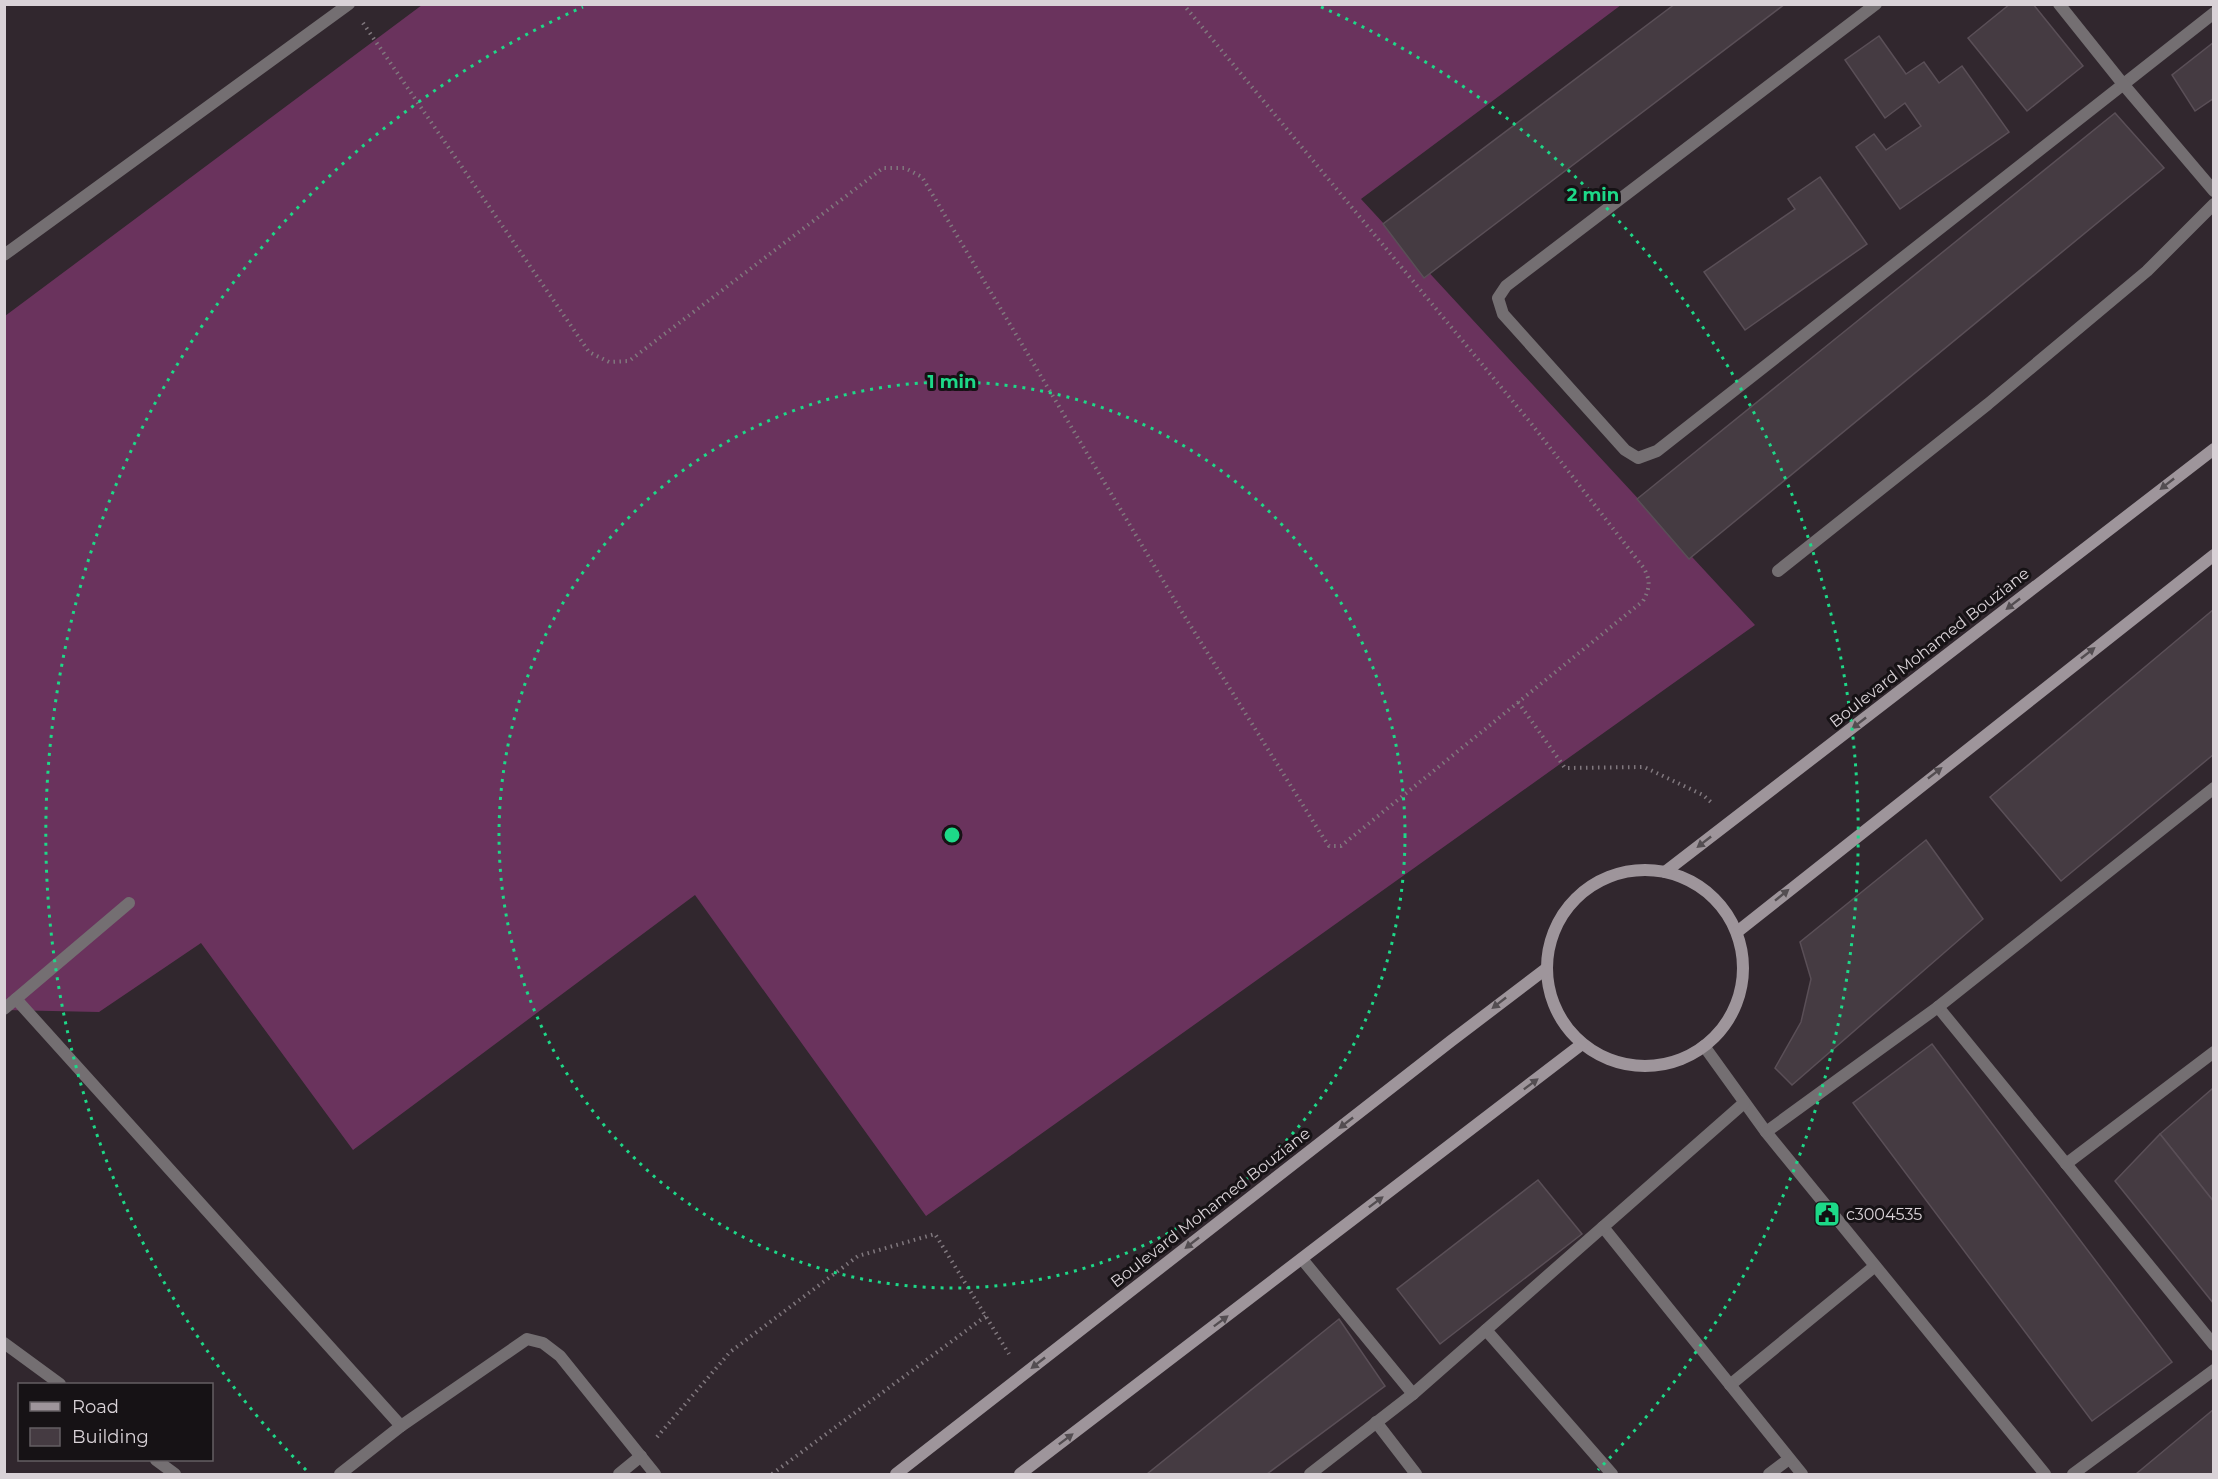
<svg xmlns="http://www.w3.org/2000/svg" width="2218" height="1479" viewBox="0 0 2218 1479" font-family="Montserrat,sans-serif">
<rect width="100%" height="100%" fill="#31272e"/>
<polygon fill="#6a335d" points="422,5 1621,5 1361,199 1755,625 926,1216 695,895 353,1150 201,943 99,1012 5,1010 5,316"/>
<g fill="#453b42" stroke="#5a4f57" stroke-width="1.5">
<polygon points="1675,4 1785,4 1424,278 1383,224"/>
<polygon points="2010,4 2033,4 2083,66 2027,111 1968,38"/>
<polygon points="1879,36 1906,74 1924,62 1939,83 1962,66 2009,132 1900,209 1856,147 1874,134 1886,150 1921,126 1905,103 1885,118 1845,60"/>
<polygon points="2214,42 2214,98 2195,111 2172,75"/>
<polygon points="2115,113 2164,168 1689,559 1637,499"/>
<polygon points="1820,177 1867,244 1745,330 1704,272 1795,209 1788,199"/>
<polygon points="2214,609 2214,754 2061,881 1990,797"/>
<polygon points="1926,840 1983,919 1792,1085 1775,1068 1801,1022 1811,979 1800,942"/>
<polygon points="1932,1044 2172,1362 2092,1421 1853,1103"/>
<polygon points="2212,1089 2214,1091 2214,1202 2160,1134"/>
<polygon points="2160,1134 2214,1202 2214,1304 2115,1181"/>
<polygon points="1538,1180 1582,1234 1440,1344 1397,1289"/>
<polygon points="1339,1319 1385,1386 1267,1474 1147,1474"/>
<polygon points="2214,1409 2214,1474 2136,1474"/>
</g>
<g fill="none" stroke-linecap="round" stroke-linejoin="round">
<g stroke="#80787e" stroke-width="4" stroke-dasharray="1.5 4.5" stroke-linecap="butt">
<path d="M363 23 589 352 609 362 629 361 883 168H905L922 177 1180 609 1321 834 1329 846H1341L1643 601C1650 588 1651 580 1643 567L1530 422 1183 4"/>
<polyline points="1518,702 1565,768 1644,767 1703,795 1713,804"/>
<polyline points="657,1437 730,1352 858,1256 935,1234 1009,1354"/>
<polyline points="772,1474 986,1316"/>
</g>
<g stroke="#746f72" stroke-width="12">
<polyline points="1778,571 1988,404 2147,271 2214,204"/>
<polyline points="1486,1330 1612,1474"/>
<polyline points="1730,1385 1875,1266"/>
</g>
<g stroke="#746f72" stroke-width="12">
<polyline points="1876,4 1506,286 1498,298 1503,314 1625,450 1638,458 1657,451 2214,13"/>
<polyline points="2059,4 2123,84 2214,191"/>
<polyline points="4,255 349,4"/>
<polyline points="16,999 401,1426"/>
<polyline points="1938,1007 2214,1345"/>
<polyline points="4,1009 129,903"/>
<polyline points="1704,1046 1766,1132 2045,1474"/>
<polyline points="1766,1132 1938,1007 2214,788"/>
<polyline points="2066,1164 2214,1052"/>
<polyline points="1603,1227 1802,1474"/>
<polyline points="1302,1259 1413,1394"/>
<polyline points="4,1343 60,1384"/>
<polyline points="1376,1422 1416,1474"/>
<polyline points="156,1460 175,1474"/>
<polyline points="340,1474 401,1426 527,1339 543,1343 560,1356 655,1474"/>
<polyline points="619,1474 641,1456"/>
<polyline points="1310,1474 1413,1394 1744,1103"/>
<polyline points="1769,1474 1789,1459"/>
<polyline points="2073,1474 2214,1370"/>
</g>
<g stroke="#9e959b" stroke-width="12">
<circle cx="1645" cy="968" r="98"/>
<polyline points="1665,872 2214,449"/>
<polyline points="1737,932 2214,555"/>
<polyline points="896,1474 1451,1041 1547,968"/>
<polyline points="1020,1474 1582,1044"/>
</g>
</g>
<defs><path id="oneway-solid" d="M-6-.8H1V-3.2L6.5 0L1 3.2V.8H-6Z" transform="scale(1.5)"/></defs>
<g fill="#534d51">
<use href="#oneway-solid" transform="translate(2167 484) rotate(142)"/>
<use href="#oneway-solid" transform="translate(2013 604) rotate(142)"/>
<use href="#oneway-solid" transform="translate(2088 653) rotate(-38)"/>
<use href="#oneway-solid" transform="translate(1859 723) rotate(142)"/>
<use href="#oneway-solid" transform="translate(1935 773) rotate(-38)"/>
<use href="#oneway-solid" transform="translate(1704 842) rotate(142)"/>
<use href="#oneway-solid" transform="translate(1782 895) rotate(-39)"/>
<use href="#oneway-solid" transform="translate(1499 1003) rotate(142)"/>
<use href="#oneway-solid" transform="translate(1531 1084) rotate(-37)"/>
<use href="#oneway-solid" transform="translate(1346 1123) rotate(142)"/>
<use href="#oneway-solid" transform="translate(1376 1202) rotate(-37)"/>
<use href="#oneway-solid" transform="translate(1192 1243) rotate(142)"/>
<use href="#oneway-solid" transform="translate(1221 1321) rotate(-37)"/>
<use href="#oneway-solid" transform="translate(1038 1363) rotate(142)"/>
<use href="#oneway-solid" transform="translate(1066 1439) rotate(-37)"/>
</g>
<g fill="none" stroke="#1dd988" stroke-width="3" stroke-dasharray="3 6">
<circle cx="952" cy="835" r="453"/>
<path d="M306 1470A906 906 0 0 1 583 7M1321 7A906 906 0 0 1 1598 1470"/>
</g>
<defs>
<g id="civic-square" transform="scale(1.35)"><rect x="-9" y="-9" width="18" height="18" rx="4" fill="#1dd988" stroke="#161215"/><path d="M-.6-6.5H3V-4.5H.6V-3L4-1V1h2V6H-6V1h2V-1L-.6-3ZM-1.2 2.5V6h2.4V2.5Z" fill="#111"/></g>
</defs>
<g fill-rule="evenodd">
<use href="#civic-square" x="1827" y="1214"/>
</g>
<g text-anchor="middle" stroke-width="6" stroke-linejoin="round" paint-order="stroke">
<g font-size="16" fill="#d9d2d7" stroke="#161215">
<text transform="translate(1929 647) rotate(-38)" y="6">Boulevard Mohamed Bouziane</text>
<text transform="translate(1210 1207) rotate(-38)" y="6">Boulevard Mohamed Bouziane</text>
</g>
<g font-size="16" fill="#d9d2d7" stroke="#161215" text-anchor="start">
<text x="1846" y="1220">c3004535</text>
</g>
</g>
<circle cx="952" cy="835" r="9" fill="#1dd988" stroke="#161215" stroke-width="3"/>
<g font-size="18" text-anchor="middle" font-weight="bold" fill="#1dd988" stroke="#161215" stroke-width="6" stroke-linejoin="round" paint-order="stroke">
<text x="1593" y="201">2 min</text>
<text x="952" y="388">1 min</text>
</g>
<rect width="2218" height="1479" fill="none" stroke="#d9d2d7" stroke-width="12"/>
<rect x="18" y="1383" width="195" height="78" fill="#161215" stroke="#645f63" stroke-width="1.5"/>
<rect x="30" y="1402" width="30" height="9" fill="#9e959b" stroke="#645f63" stroke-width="1.5"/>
<text x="72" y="1413" font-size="18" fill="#d9d2d7">Road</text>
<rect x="30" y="1428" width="30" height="18" fill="#453b42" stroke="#645f63" stroke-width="1.5"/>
<text x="72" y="1443" font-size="18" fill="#d9d2d7">Building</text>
</svg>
